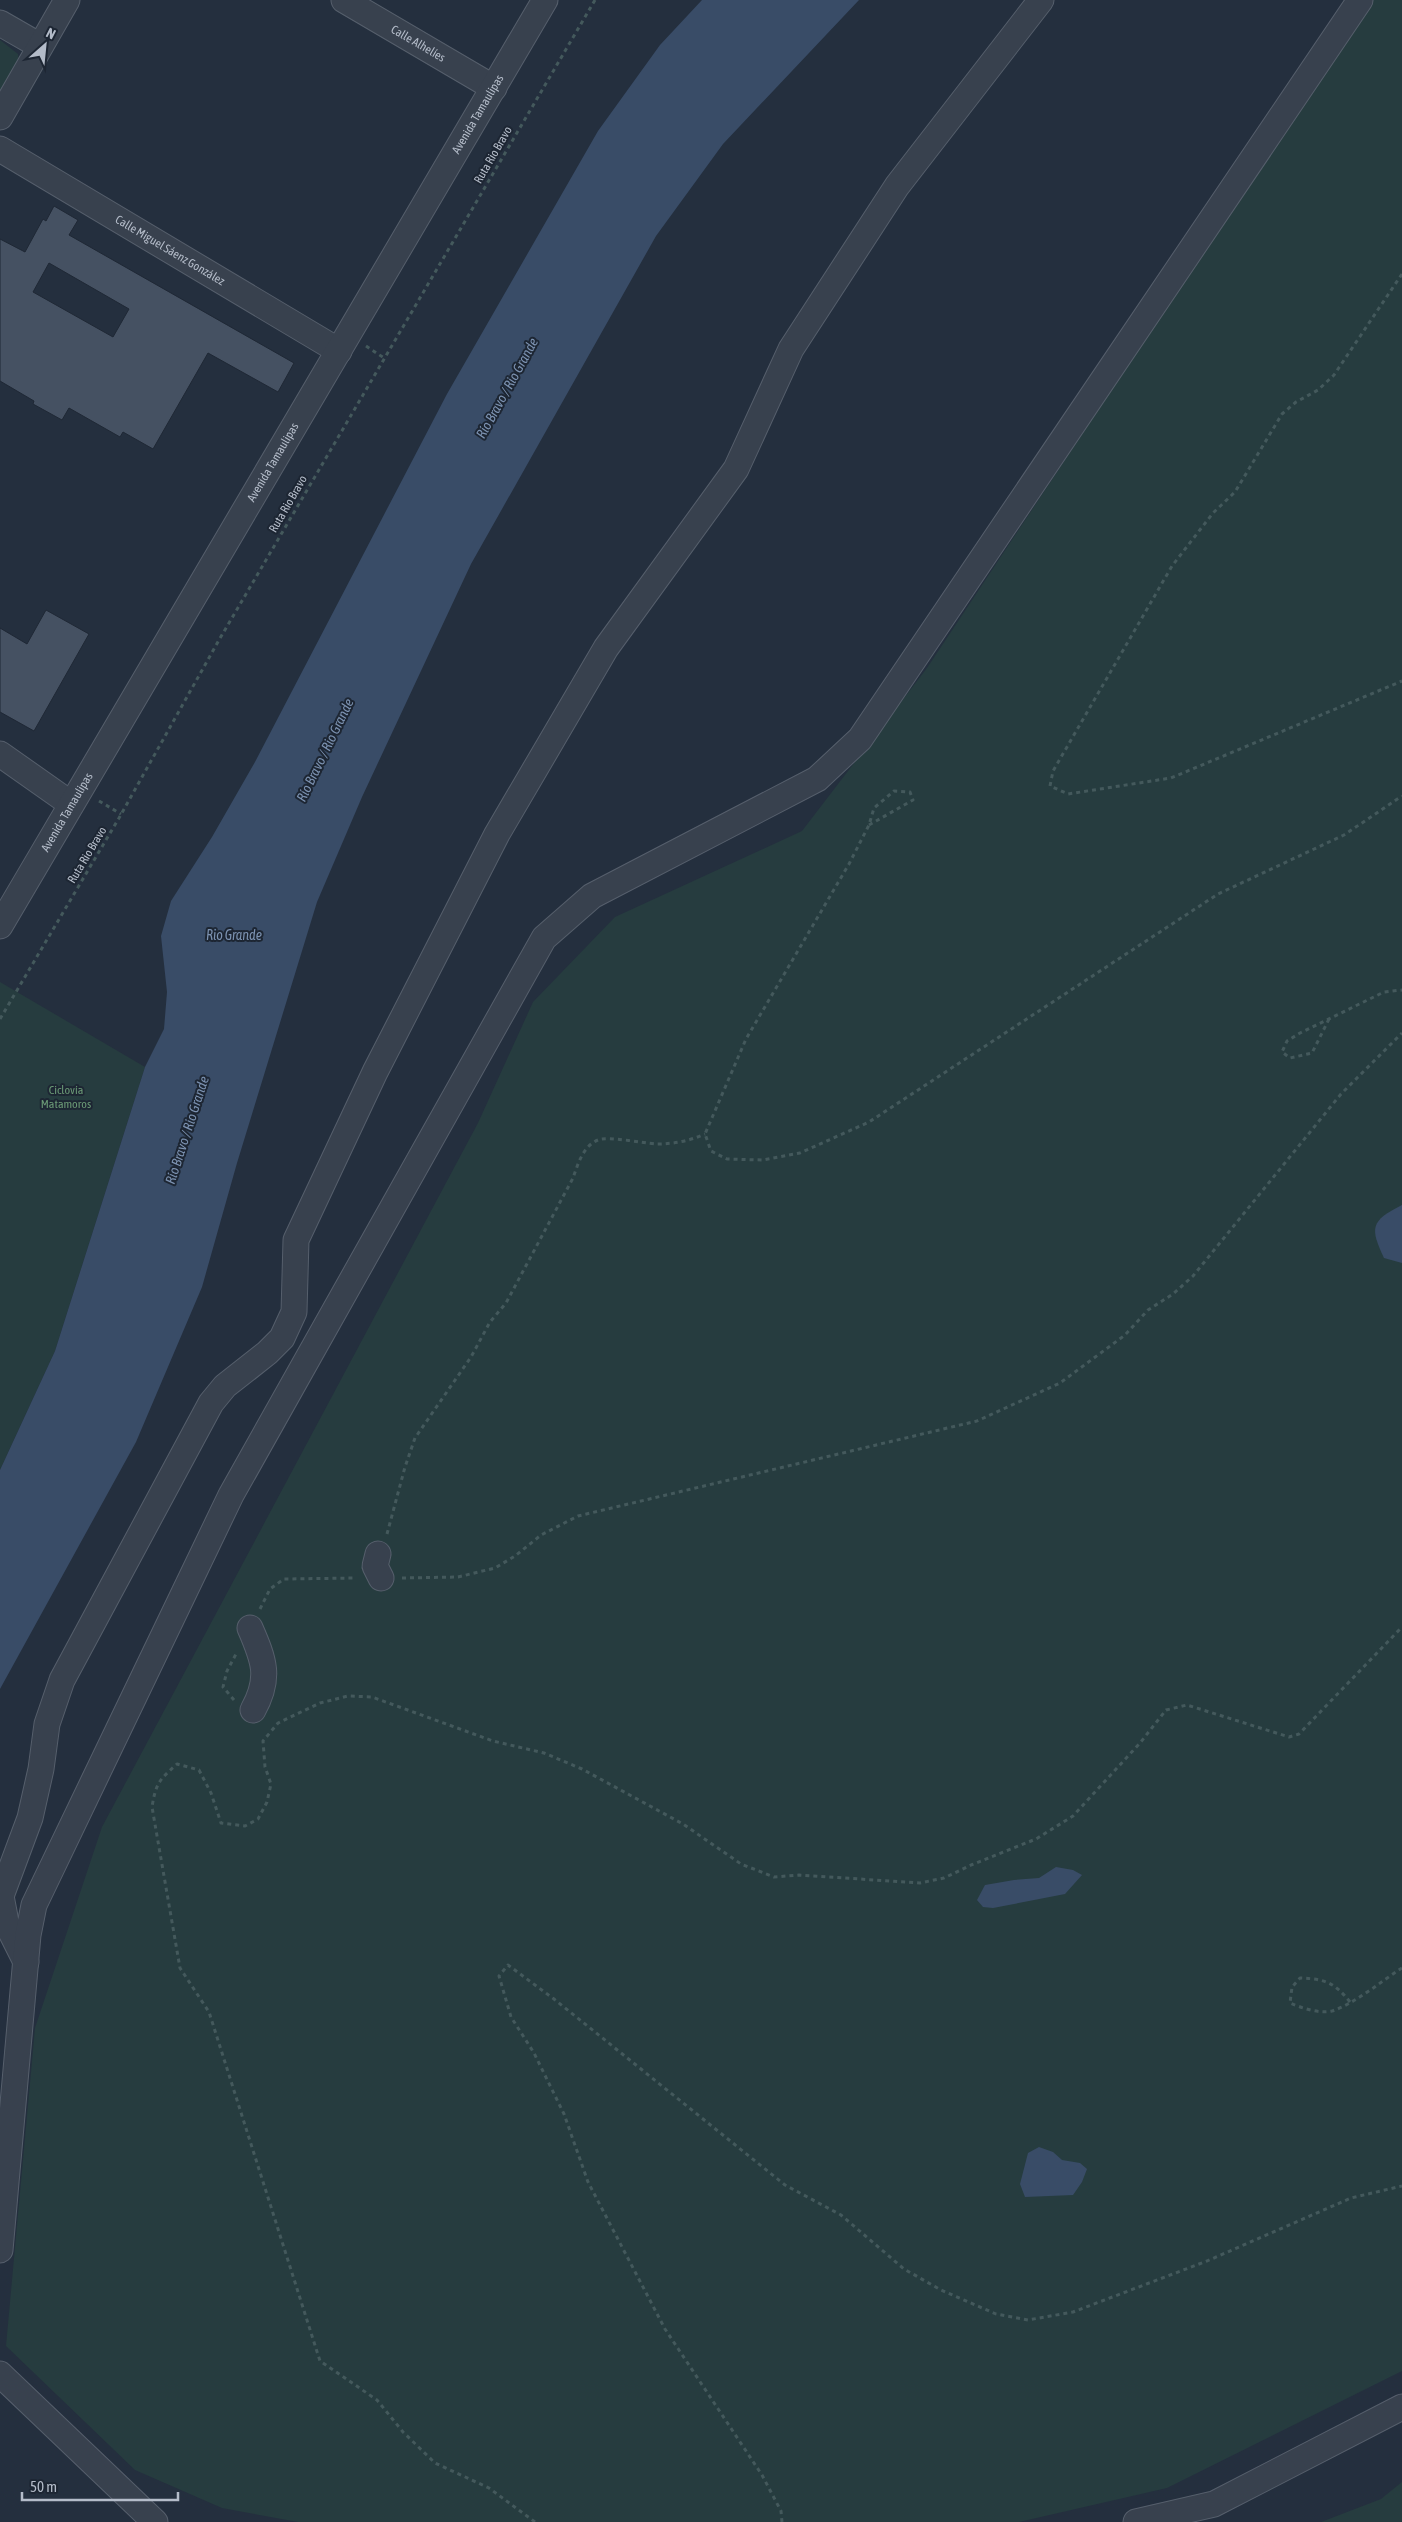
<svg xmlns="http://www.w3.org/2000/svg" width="1402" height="2522" viewBox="0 0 1402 2522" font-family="'Asap Condensed',sans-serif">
<rect width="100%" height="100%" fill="#242f3e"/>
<g fill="#263c3f">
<polygon points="1370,0 1402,0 1402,2371 1167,2488 1019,2522 298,2522 222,2508 135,2470 6,2346 35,2028 102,1827 478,1123 533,1002 615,917 802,831 927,668"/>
<polygon points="0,40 18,54 19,64 0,98"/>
<polygon points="0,982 145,1067 55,1351 0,1470"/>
<polygon points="1402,2482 1402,2522 1321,2522 1381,2499"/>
</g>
<g fill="#394c67">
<polygon points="702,0 859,0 723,144 656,236 471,564 362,797 317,902 237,1163 202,1287 136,1442 0,1689 0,1470 55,1351 145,1067 164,1029 167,992 161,936 171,901 212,837 255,762 447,394 598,131 660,45"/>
<path d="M1402 1205V1263L1384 1258C1370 1228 1370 1221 1402 1205Z"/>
<polygon points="1056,1867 1073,1870 1082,1875 1065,1894 993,1908 983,1907 977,1900 985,1885 1014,1880 1039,1878"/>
<polygon points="1039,2147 1053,2152 1062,2160 1080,2163 1087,2169 1082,2182 1073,2195 1025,2197 1020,2184 1028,2153"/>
</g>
<g fill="#455162" stroke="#1f2835" fill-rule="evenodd">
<path d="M54 206 78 220 69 235 294 363 278 392 208 353 153 449 123 432 120 437 69 408 62 420 33 404 34 401 0 381V239L25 252 43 219 46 221ZM49 263 129 309 113 337 33 292Z"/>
<polygon points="46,610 89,634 34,731 0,712 0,628 27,644"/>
</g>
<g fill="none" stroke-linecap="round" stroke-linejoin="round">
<g stroke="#565f6c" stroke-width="27">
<g id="minor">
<path id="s1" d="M344 0 494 88"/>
<polyline points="0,23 40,46"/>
<polyline points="0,117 67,0"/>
<path id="s2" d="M0 149 339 351"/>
<polyline points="0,754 71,804"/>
<path id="s3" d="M0 926 545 0"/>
<polyline points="378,1554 375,1566 381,1578"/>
<path d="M250 1628C264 1660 271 1678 253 1710"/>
<polyline points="26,1962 6,1922 1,1896 30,1818 41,1769 47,1724 62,1680 211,1403 225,1386 267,1353 282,1338 294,1312 296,1240 375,1072 497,834 606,648 736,469 791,349 897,186 1041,0"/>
<polyline points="0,2250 28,1935 34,1905 231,1495 544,938 592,896 817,779 860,739 1360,0"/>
<polyline points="0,2374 155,2522"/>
<polyline points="1136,2522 1214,2504 1402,2407"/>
</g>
</g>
<g stroke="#44595c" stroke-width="3" stroke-dasharray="4 4" stroke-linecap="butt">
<polyline points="1402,274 1334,375 1318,390 1296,402 1282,414 1235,492 1213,513 1172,566 1053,771 1050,786 1068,794 1171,778 1402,681"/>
<polyline points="366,346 384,358"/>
<polyline points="99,801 121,814"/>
<polyline points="869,825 913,800 910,792 894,791 874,808 869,825 849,864 746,1039 705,1134 711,1151 727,1159 763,1160 800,1153 869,1122 1218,894 1344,835 1402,796"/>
<polyline points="0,1019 119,818 219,640 595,0"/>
<polyline points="1329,1019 1312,1053 1290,1058 1282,1052 1287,1041 1300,1033 1384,992 1402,990"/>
<path d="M387 1534 405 1467 415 1438 471 1357 490 1322 506 1303 573 1178C578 1164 583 1146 598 1140 608 1136 643 1143 656 1144 674 1144 689 1141 705 1134"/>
<polyline points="402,1578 458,1577 495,1568 515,1556 541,1535 578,1516 977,1421 1060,1383 1125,1335 1148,1310 1173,1294 1193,1276 1341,1094 1402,1033"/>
<polyline points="260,1609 270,1589 284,1579 356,1578"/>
<polyline points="234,1700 223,1687 227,1671 236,1654"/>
<path d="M1350 2002C1334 1982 1325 1979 1300 1978L1292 1987 1290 2003C1302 2008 1319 2014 1332 2011 1356 2003 1380 1982 1402 1968"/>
<path d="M535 2522 489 2488 435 2463 403 2432 377 2400 320 2361 209 2012 180 1968 152 1807C156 1783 159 1780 177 1764L199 1770 211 1793 221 1823 245 1826 258 1819 267 1802 271 1784 265 1767 263 1741 278 1723 320 1703 348 1696 372 1697 493 1741 544 1753 582 1769 683 1824 741 1864 774 1877 799 1875 920 1883 944 1878 971 1865 1036 1839 1073 1816 1140 1743 1166 1710 1187 1705 1289 1737 1299 1734 1402 1627"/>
<polyline points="782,2522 781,2511 762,2475 665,2329 588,2182 564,2114 534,2053 511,2017 499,1976 508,1965 554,1999 785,2185 841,2215 904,2269 941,2290 996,2314 1028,2320 1073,2312 1207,2261 1351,2198 1402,2186"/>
</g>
<use href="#minor" stroke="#38414e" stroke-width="25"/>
</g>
<g text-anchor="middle" stroke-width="4" stroke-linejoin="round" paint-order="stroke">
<g font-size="12" fill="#b4bcc9" stroke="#1d2633">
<text dy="4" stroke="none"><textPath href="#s1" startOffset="86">Calle Alhelíes</textPath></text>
<text dy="4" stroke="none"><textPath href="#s3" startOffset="942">Avenida Tamaulipas</textPath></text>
<text transform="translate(493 155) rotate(-60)" y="4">Ruta Rio Bravo</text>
<text dy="4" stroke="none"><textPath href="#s2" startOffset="198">Calle Miguel Sáenz González</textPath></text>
<text dy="4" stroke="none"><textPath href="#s3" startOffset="538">Avenida Tamaulipas</textPath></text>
<text transform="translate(288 504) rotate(-60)" y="4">Ruta Rio Bravo</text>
<text dy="4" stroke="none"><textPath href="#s3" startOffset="132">Avenida Tamaulipas</textPath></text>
<text transform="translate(87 855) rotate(-59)" y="4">Ruta Rio Bravo</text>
</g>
<g font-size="12" fill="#6b9a76" stroke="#1d2633">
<text x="66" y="1094">Ciclovía<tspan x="66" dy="14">Matamoros</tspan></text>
</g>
<g font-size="14" font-style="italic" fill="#7c92b1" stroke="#1d2633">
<text transform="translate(507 388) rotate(-61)" y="5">Río Bravo / Rio Grande</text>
<text transform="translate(325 750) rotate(-64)" y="5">Río Bravo / Rio Grande</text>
<text x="234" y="940">Rio Grande</text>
<text transform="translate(187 1130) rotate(-72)" y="5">Río Bravo / Rio Grande</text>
</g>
</g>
<g transform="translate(45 45) rotate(27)" stroke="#1d2633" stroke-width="4" paint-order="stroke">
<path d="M0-4L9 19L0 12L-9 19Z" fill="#b4bcc9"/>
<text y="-8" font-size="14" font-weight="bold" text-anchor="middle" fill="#b4bcc9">N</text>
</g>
<path d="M22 2492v8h156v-8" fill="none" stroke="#b4bcc9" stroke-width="2.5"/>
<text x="30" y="2492" font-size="15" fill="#b4bcc9" stroke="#1d2633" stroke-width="4" paint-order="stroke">50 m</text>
</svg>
